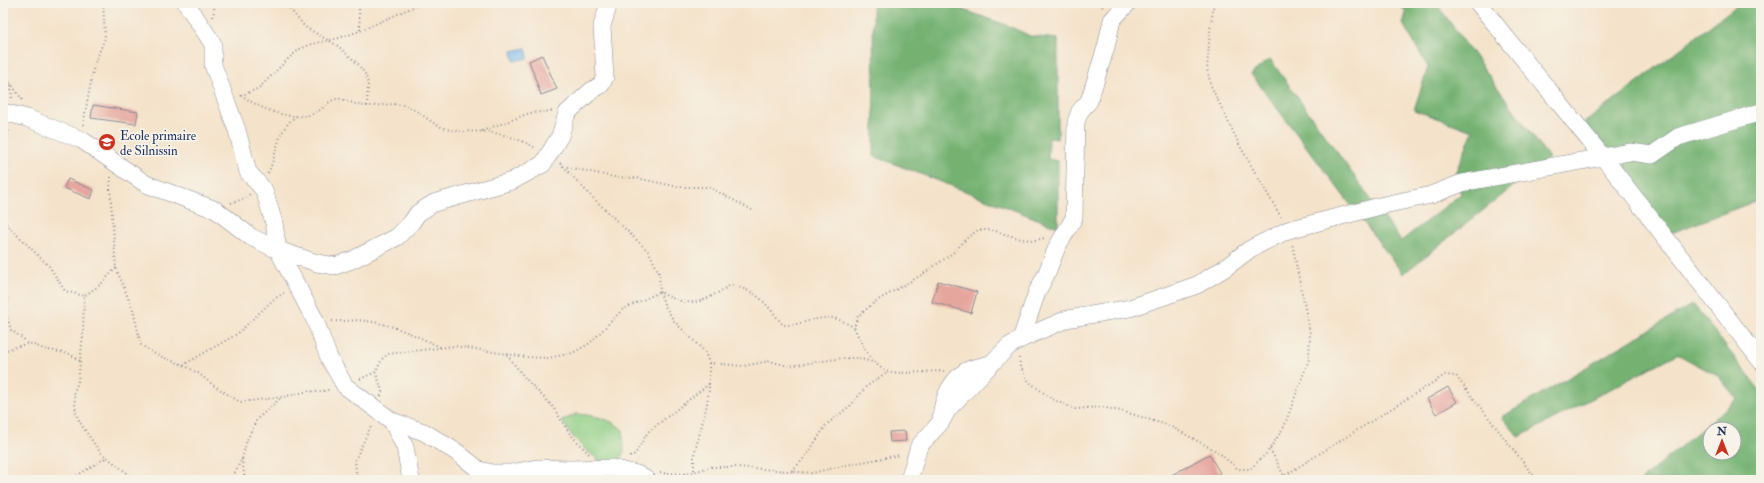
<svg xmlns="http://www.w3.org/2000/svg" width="1764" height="483" viewBox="0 0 1764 483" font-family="'IM FELL Double Pica',serif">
<rect width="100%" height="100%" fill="#f7f3e8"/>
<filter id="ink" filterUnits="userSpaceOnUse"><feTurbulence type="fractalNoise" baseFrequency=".025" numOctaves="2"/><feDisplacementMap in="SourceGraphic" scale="8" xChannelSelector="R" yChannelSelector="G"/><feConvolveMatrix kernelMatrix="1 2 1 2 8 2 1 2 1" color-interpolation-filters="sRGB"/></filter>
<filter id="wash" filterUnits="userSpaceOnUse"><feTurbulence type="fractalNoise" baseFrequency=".012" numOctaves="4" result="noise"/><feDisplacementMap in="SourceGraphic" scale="16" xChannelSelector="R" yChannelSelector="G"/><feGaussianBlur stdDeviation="0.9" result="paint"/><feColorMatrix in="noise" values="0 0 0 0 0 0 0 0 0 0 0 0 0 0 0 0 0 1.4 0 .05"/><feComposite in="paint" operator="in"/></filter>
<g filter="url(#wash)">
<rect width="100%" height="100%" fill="#f4e3ca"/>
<path fill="#90cf85" stroke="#567f72" d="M576 414C593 415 610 418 623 430L624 452 619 460 604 463C585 451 574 440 562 421Z"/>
<g fill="#74b272" stroke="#487068" fill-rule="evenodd">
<polygon points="873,3 944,3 1009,26 1030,36 1058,39 1058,139 1049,138 1048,159 1058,161 1058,227 874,156"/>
<polygon points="1399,3 1436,3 1549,158 1403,274 1251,74 1270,59 1401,241 1461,194 1454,176 1473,131 1414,110 1428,67 1403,24 1406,13"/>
<polygon points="1740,3 1761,3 1761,199 1666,235 1583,124"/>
<path d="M1693 304 1761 392V470L1748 480H1641L1737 399 1718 376 1677 354 1519 437 1502 417ZM1710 429H1734V453H1710Z"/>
</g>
<polygon fill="#7abbef" stroke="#4a75a6" points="526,48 528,58 514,61 512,51"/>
<g id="blocks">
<g fill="#e6a69e">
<polygon points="542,55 557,89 541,95 529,61"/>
<polygon points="93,105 138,112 136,124 91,118"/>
<polygon points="68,179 94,190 91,199 64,188"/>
<polygon points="938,281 977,292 971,313 932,302"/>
<polygon points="1448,387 1457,402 1436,414 1427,399"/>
<polygon points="905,431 906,441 890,442 889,432"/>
<polygon points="1209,454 1220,473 1208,480 1163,480"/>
</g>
</g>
</g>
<g filter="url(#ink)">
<use href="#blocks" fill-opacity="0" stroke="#888994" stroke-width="1"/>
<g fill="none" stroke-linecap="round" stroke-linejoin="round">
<g stroke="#888994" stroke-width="18">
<g id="minor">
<polyline points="186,3 213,44 213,65 237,130 248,172 264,190 274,223 278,250 317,263 335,266 352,260 397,237 411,223 418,213 434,203 512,181 543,164 560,136 567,113 591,91 601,85 605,77 602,26 609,3"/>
<polyline points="1478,3 1603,157 1761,361"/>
<polyline points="3,112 27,118 82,140 146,184 216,210 251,237 278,250 315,320 329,358 345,386 392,421 424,432 458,453 479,470 492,473 511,473 537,468 569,469 612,468 637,474 647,480"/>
<polyline points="1021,339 1037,292 1046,275 1057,247 1074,218 1076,122 1080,111 1089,101 1106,47 1112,20 1128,3"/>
<path d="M941 417C943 398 950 382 966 371 973 367 983 366 991 364"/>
<polyline points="392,421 405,447 411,480"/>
<polyline points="909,480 919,446 941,422 948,409 995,360 1009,346 1021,339 1067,319 1130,308 1197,285 1225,268 1250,249 1288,230 1384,205 1431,195 1462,183 1630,152 1652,155 1678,137 1761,112"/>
</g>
</g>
<g stroke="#888994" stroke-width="2" stroke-dasharray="1 3" stroke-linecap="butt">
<polyline points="285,3 305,27 338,46 358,64 365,74 368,83 367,106"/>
<polyline points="1100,3 1103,8"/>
<polyline points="1214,3 1210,30 1207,69 1211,86 1241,148 1281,217"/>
<polyline points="213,17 215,3"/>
<polyline points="360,30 359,9 363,3"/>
<polyline points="3,73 24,102"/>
<polyline points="11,85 12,100"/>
<path d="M241 95C260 109 295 124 317 112 324 108 331 97 341 99 350 101 357 106 367 106 380 106 394 102 406 106 421 111 433 127 451 130 463 132 476 131 488 132 505 134 521 140 536 148"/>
<polyline points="241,96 259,88 289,58 300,49 312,44 339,38 360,31 422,3"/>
<polyline points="83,125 94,65 105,38 103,3"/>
<polyline points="482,131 530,113 552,111"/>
<polyline points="3,159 9,128"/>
<polyline points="560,163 591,196 649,252 659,273 660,292 664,304 674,321 705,352 709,363 709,391 706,409 694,455 694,472 689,480"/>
<polyline points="563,166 614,177 636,178 679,187 709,187 752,210"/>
<path d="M268 173C279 150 275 133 296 116"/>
<polyline points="111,177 110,188 116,268 133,310 141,345 157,355 183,365 198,373 213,385 240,402 283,397 309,391 320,392 331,389"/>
<polyline points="231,203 246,198 250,194"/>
<polyline points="3,221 49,266 65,291 84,296"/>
<polyline points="116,268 100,285 84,296 83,335 78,381 74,393 76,414 82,426 100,452 136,480"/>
<polyline points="3,287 8,301 6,314"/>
<polyline points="3,312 6,314 11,330 29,343 44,349 70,354 80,361"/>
<path d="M332 321C343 322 355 319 366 321 392 324 417 336 440 347"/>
<polyline points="3,351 29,343"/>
<polyline points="507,355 525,378 553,407 570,434 589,454"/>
<polyline points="1019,358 1020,366 1029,382 1052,399 1075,409 1102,407 1125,412 1170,426 1218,452 1238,469 1250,469 1267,453 1284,427 1309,359 1310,333 1292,243"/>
<polyline points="709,363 744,366 769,361 789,366 843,358 858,358 872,362"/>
<polyline points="183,365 237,334 274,299 284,293"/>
<path d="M944 371C934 371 893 375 886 371 869 362 861 343 854 327L858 316 875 302 923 274 954 252 967 238 978 230H992L1021 239 1035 240 1045 238"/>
<polyline points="376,372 382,391 381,396"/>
<path d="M360 379 376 372 382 359 388 354 455 346 526 357 548 358 573 353 590 343 623 309 660 292C692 310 702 302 731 285 760 292 765 303 783 325 800 326 816 316 833 318 840 319 847 324 854 327"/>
<polyline points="1270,449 1284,476 1445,375 1456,376 1537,480"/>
<polyline points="630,457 635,454 648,432 709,384"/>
<polyline points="242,459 245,480"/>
<polyline points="792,471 807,455 826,425 851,405 866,387 887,372"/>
<polyline points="660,473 687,474 710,467 737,467 812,473 846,465 900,455"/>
<polyline points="1284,476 1286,480"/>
<polyline points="70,480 107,457"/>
<polyline points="231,480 242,459 247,440 257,419 282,397"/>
<polyline points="357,480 355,460 372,424"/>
</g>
<use href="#minor" stroke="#fff" stroke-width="17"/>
</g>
</g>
<defs>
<g id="school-disc" transform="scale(0.9)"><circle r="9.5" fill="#c8321e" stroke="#f7f3e8"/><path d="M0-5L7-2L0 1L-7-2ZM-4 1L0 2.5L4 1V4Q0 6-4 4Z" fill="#fff"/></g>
</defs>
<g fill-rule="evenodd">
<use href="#school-disc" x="107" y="142"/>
</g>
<g text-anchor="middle" stroke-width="3.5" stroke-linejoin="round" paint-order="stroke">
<g font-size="13" fill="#1b2f5e" stroke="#f7f3e8" text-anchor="start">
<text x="120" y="140">Ecole primaire<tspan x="120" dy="15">de Silnissin</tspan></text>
</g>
</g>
<rect width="1764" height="483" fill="none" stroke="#f7f3e8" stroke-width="16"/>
<g transform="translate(1722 441)"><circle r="19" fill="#f7f3e8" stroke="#9fa5b1"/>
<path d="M0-3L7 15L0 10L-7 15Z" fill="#c8321e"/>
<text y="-6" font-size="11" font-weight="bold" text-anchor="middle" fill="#1b2f5e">N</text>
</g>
</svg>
